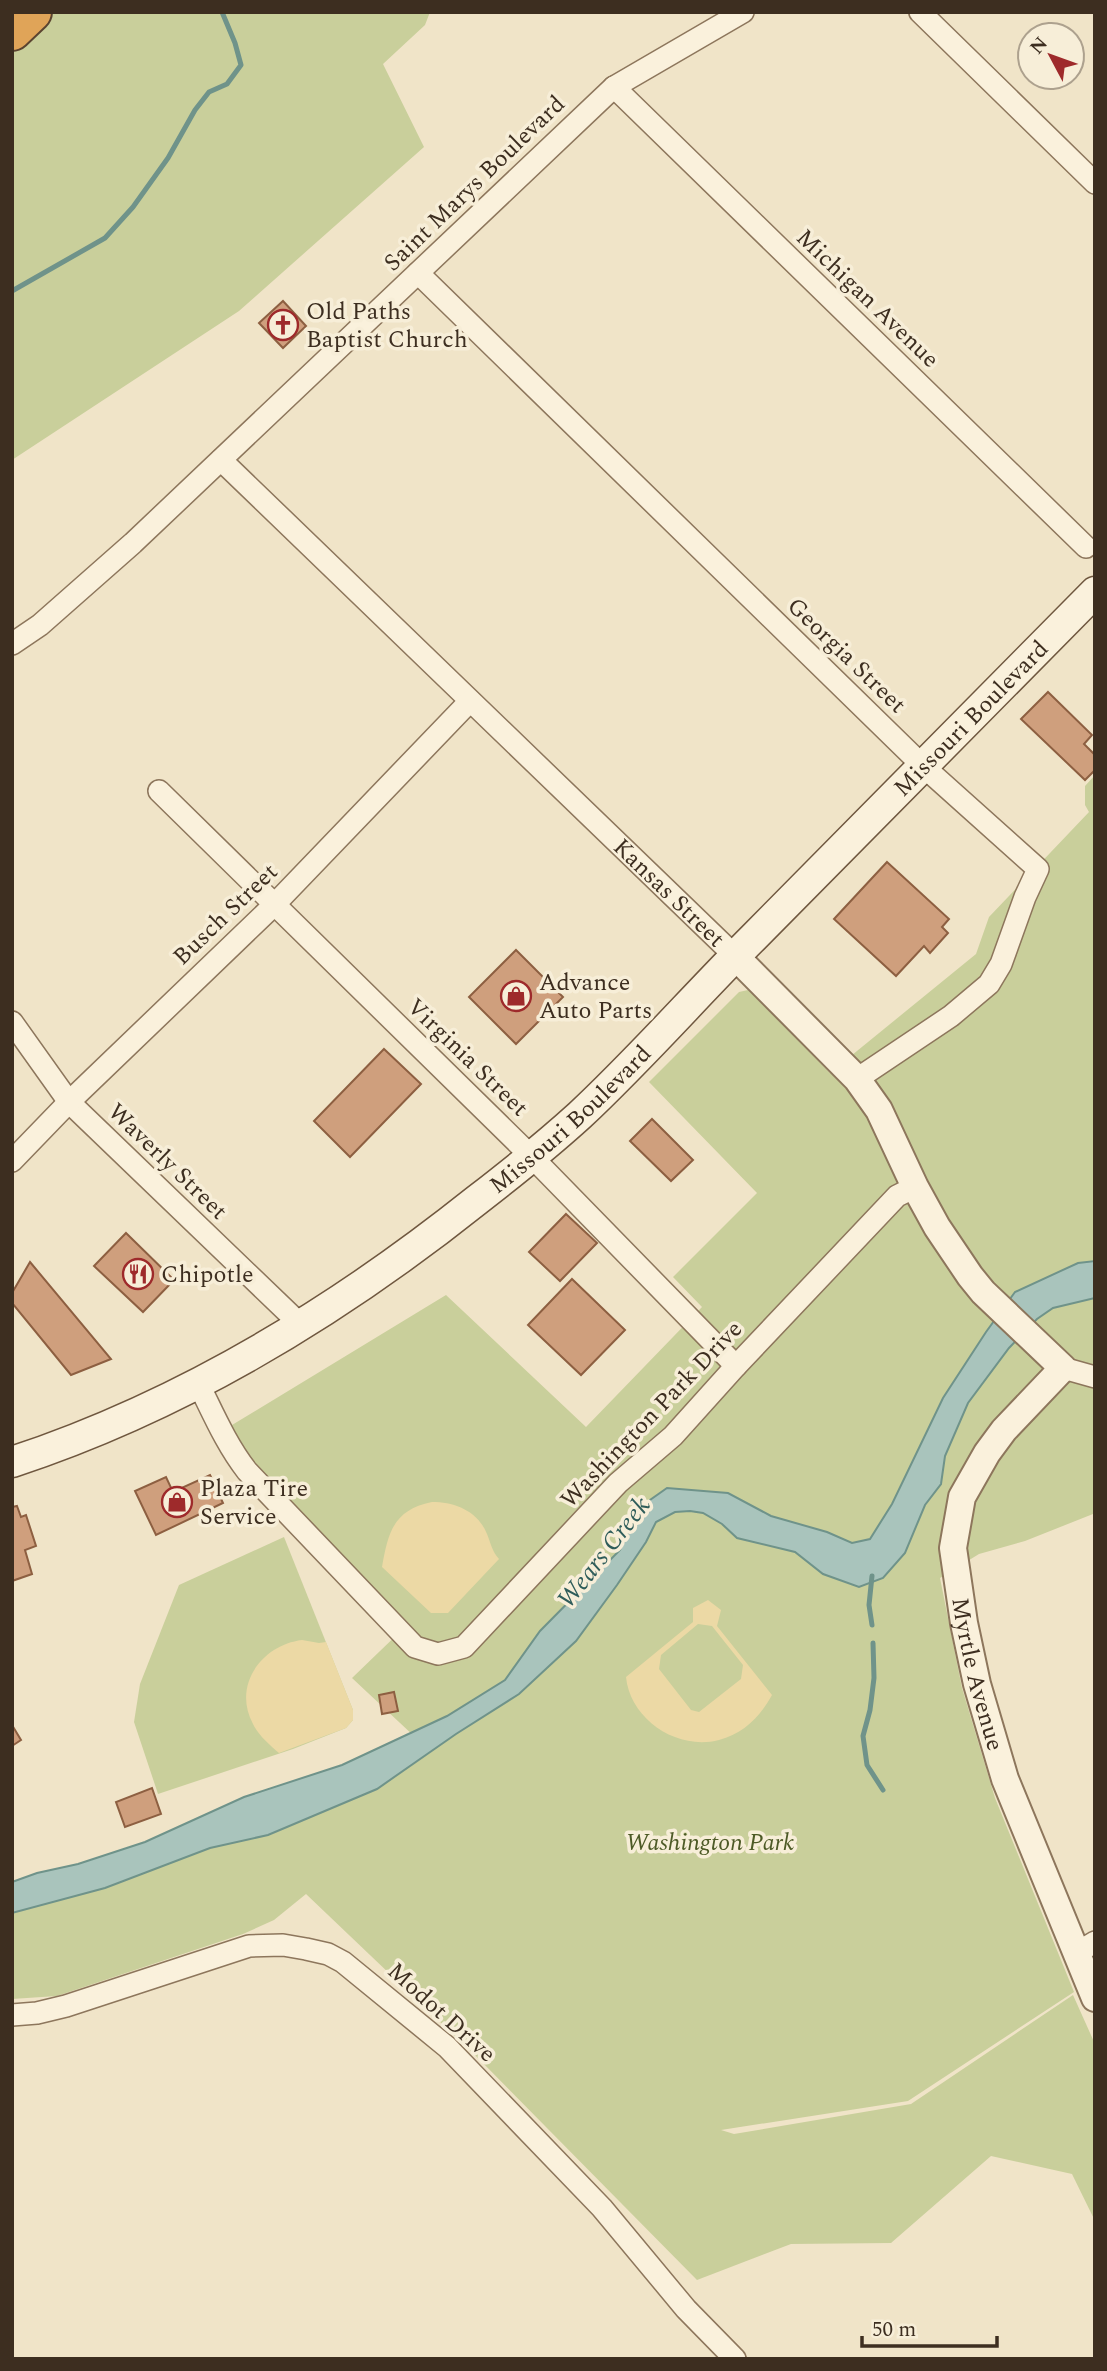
<svg xmlns="http://www.w3.org/2000/svg" width="1107" height="2371" viewBox="0 0 1107 2371" font-family="Spectral,serif">
<rect width="100%" height="100%" fill="#f0e4c8"/>
<g fill="#c9cf9b">
<polygon points="52,12 430,12 425,25 383,64 424,147 239,311 12,460 12,50"/>
<polygon points="1095,775 1095,1517 1093,1514 1025,1541 979,1554 940,1578 962,1688 995,1798 1074,1992 908,2101 721,2130 734,2134 911,2104 1073,1995 1095,2044 1095,2221 1072,2174 991,2156 891,2243 791,2244 697,2280 479,2059 306,1894 274,1920 243,1934 57,1996 12,1999 12,1913 105,1888 210,1848 269,1835 377,1789 431,1752 352,1678 407,1625 239,1448 232,1425 446,1295 586,1427 702,1307 673,1277 757,1193 649,1082 739,992 748,990 756,994 830,1073 976,954 989,917 1089,812 1085,805 1085,786"/>
<polygon points="284,1537 353,1710 353,1720 346,1728 293,1749 158,1794 134,1722 140,1684 179,1585"/>
</g>
<g fill="#ecd9a5" fill-rule="evenodd">
<path d="M432 1502C455 1502 478 1511 487 1534 491 1544 492 1551 499 1559L448 1613H431L382 1567C388 1533 393 1510 432 1502Z"/>
<path d="M708 1600 721 1610 717 1626 772 1695C760 1717 743 1734 719 1740 677 1751 630 1719 626 1677L693 1622V1608ZM698 1624 712 1626 743 1665 741 1679 699 1712 691 1710 659 1669 661 1655Z"/>
<path d="M302 1640 319 1643 326 1642 353 1710V1720L346 1728 279 1753C270 1745 259 1736 253 1724 232 1685 262 1645 302 1640Z"/>
</g>
<polygon fill="#a9c4bc" stroke="#6f938a" stroke-width="2" points="1095,1261 1095,1298 1053,1308 1037,1319 1009,1348 968,1403 945,1456 941,1484 925,1505 905,1553 883,1578 859,1587 823,1574 795,1552 737,1538 722,1524 703,1513 690,1511 675,1512 656,1522 646,1542 617,1585 576,1641 519,1694 456,1734 377,1789 268,1835 210,1848 105,1888 12,1913 12,1882 37,1873 78,1864 145,1842 244,1797 342,1765 447,1716 505,1680 540,1631 620,1550 634,1521 650,1500 667,1488 728,1493 771,1516 827,1532 852,1543 870,1539 892,1504 943,1398 986,1332 1015,1292 1078,1263"/>
<g fill="none" stroke-linecap="round" stroke-linejoin="round">
<g stroke="#6f938a" stroke-width="5">
<polyline points="12,291 105,238 133,207 168,158 195,110 209,92 227,84 241,65 235,43 222,12"/>
<polyline points="872,1625 869,1605 872,1576"/>
<polyline points="873,1643 874,1678 870,1710 863,1736 867,1765 883,1790"/>
</g>
</g>
<g fill="#cf9f7d" stroke="#8d5f41" stroke-width="2">
<polygon points="283,301 306,326 283,348 259,323"/>
<polygon points="1048,692 1092,735 1084,744 1095,755 1095,770 1085,780 1021,719"/>
<polygon points="887,862 949,919 942,927 948,933 930,953 924,946 896,976 834,919"/>
<polygon points="516,950 563,997 516,1044 469,997"/>
<polygon points="384,1049 421,1084 350,1157 314,1121"/>
<polygon points="652,1119 693,1160 671,1181 630,1141"/>
<polygon points="566,1214 597,1243 560,1281 529,1252"/>
<polygon points="126,1233 174,1280 143,1312 94,1266"/>
<polygon points="30,1262 111,1359 71,1375 12,1303 12,1293"/>
<polygon points="572,1279 625,1330 581,1375 528,1325"/>
<polygon points="210,1475 223,1503 156,1535 135,1491 166,1477 173,1492"/>
<polygon points="17,1506 21,1517 26,1515 36,1546 25,1550 32,1574 12,1581 12,1507"/>
<polygon points="394,1692 398,1711 382,1714 379,1695"/>
<polygon points="12,1725 21,1740 12,1746"/>
<polygon points="152,1788 161,1814 125,1827 116,1802"/>
</g>
<g fill="none" stroke-linecap="round" stroke-linejoin="round">
<g stroke="#8d765c" stroke-width="24">
<g id="minor">
<polyline points="920,12 1095,183"/>
<polyline points="614,87 1086,547"/>
<polyline points="418,273 923,766 1038,869 1025,897 1001,964 989,984 951,1016 857,1079"/>
<path id="s1" d="M221 460 735 956"/>
<polyline points="12,644 40,625 133,543 614,87 743,12"/>
<polyline points="159,791 532,1157 736,1366"/>
<polyline points="12,1022 69,1102 302,1326"/>
<polyline points="12,1161 69,1102 274,905 470,701"/>
<polyline points="1063,1368 1095,1377"/>
<path d="M198 1383C213 1413 226 1444 247 1471L415 1647 438 1654 464 1647 618 1483 673 1436 736 1366 897 1196 915 1187"/>
<polyline points="1075,1954 1095,1942"/>
<polyline points="12,2015 37,2013 66,2006 249,1946 283,1945 306,1949 328,1954 343,1962 447,2047 602,2208 686,2309 735,2359"/>
</g>
</g>
<g stroke="#8d765c" stroke-width="30">
<g id="tertiary">
<path id="s2" d="M735 956 857 1079 879 1110 915 1187 937 1227 970 1276 983 1292 1063 1368 1004 1430 987 1453 962 1497 953 1548 964 1623 977 1684 1005 1779 1095 1998"/>
</g>
</g>
<g stroke="#6f573f" stroke-width="33">
<g id="secondary">
<path id="s3" d="M12 1462C182 1406 338 1311 477 1200 512 1173 547 1145 580 1115 640 1059 695 996 753 938 867 823 981 708 1095 592"/>
</g>
</g>
<g stroke="#5b4430" stroke-width="42">
<polyline id="motorway" points="12,31 32,12"/>
</g>
<use href="#minor" stroke="#faf1dc" stroke-width="21"/>
<use href="#tertiary" stroke="#faf1dc" stroke-width="26"/>
<use href="#secondary" stroke="#faf1dc" stroke-width="30"/>
<use href="#motorway" stroke="#e0a458" stroke-width="38"/>
</g>
<defs>
<g id="church-ring" transform="scale(1.575)"><circle r="9.5" fill="#f7eed8" stroke="#9e2a2b" stroke-width="1.5"/><path d="M-1.2-6h2.4v3.5h3.3v2.4h-3.3V6h-2.4V-.1h-3.3v-2.4h3.3Z" fill="#9e2a2b"/></g>
<g id="shop-ring" transform="scale(1.575)"><circle r="9.5" fill="#f7eed8" stroke="#9e2a2b" stroke-width="1.5"/><path d="M-5-2.5h2.3a2.7 3.5 0 0 1 5.4 0H5L5.5 6h-11ZM-1.5-2.5h3a1.5 2.3 0 0 0-3 0Z" fill="#9e2a2b"/></g>
<g id="restaurant-ring" transform="scale(1.575)"><circle r="9.5" fill="#f7eed8" stroke="#9e2a2b" stroke-width="1.5"/><path d="M-5-6h1v4h1v-4h1v4h1v-4h1v5L-1.5 .5V6h-2V.5L-5-1ZM5-6V6H3V1.5H1.5Q1.5-4 5-6Z" fill="#9e2a2b"/></g>
</defs>
<g fill-rule="evenodd">
<use href="#church-ring" x="283" y="325"/>
<use href="#shop-ring" x="516" y="996"/>
<use href="#restaurant-ring" x="138" y="1274"/>
<use href="#shop-ring" x="177" y="1502"/>
</g>
<g text-anchor="middle" stroke-width="7" stroke-linejoin="round" paint-order="stroke">
<g font-size="24" fill="#3d2e20" stroke="#f7eed8">
<text transform="translate(474 183) rotate(-44)" y="8">Saint Marys Boulevard</text>
<text transform="translate(868 298) rotate(44)" y="8">Michigan Avenue</text>
<text transform="translate(847 655) rotate(44)" y="8">Georgia Street</text>
<text dy="8" stroke="none"><textPath href="#s3" startOffset="1227">Missouri Boulevard</textPath></text>
<text dy="8" stroke="none"><textPath href="#s1" startOffset="623">Kansas Street</textPath></text>
<text transform="translate(225 914) rotate(-44)" y="8">Busch Street</text>
<text transform="translate(468 1057) rotate(44)" y="8">Virginia Street</text>
<text dy="8" stroke="none"><textPath href="#s3" startOffset="660">Missouri Boulevard</textPath></text>
<text transform="translate(168 1161) rotate(44)" y="8">Waverly Street</text>
<text transform="translate(651 1414) rotate(-46)" y="8">Washington Park Drive</text>
<text dy="8" stroke="none"><textPath href="#s2" startOffset="877">Myrtle Avenue</textPath></text>
<text transform="translate(442 2012) rotate(42)" y="8">Modot Drive</text>
</g>
<g font-size="24" fill="#3d2e20" stroke="#f7eed8" text-anchor="start">
<text x="306" y="319">Old Paths<tspan x="306" dy="28">Baptist Church</tspan></text>
<text x="539" y="990">Advance<tspan x="539" dy="28">Auto Parts</tspan></text>
<text x="161" y="1282">Chipotle</text>
<text x="200" y="1496">Plaza Tire<tspan x="200" dy="28">Service</tspan></text>
</g>
<g font-size="24" font-style="italic" fill="#4d5a26" stroke="#f7eed8">
<text x="710" y="1850">Washington Park</text>
</g>
<g font-size="26" font-style="italic" fill="#2f5d5a" stroke="#f7eed8">
<text transform="translate(603 1552) rotate(-52)" y="9">Wears Creek</text>
</g>
</g>
<rect width="1107" height="2371" fill="none" stroke="#3d2e20" stroke-width="28"/>
<g transform="translate(1051 56) rotate(311)"><circle r="33" fill="#f7eed8" stroke="#ada18e" stroke-width="2"/>
<path d="M0-5L12 26L0 18L-12 26Z" fill="#9e2a2b"/>
<text y="-10" font-size="19" font-weight="bold" text-anchor="middle" fill="#3d2e20">N</text>
</g>
<path d="M862 2336v10h135v-10" fill="none" stroke="#3d2e20" stroke-width="3.5"/>
<text x="872" y="2336" font-size="21" fill="#3d2e20" stroke="#f7eed8" stroke-width="5" paint-order="stroke">50 m</text>
</svg>
